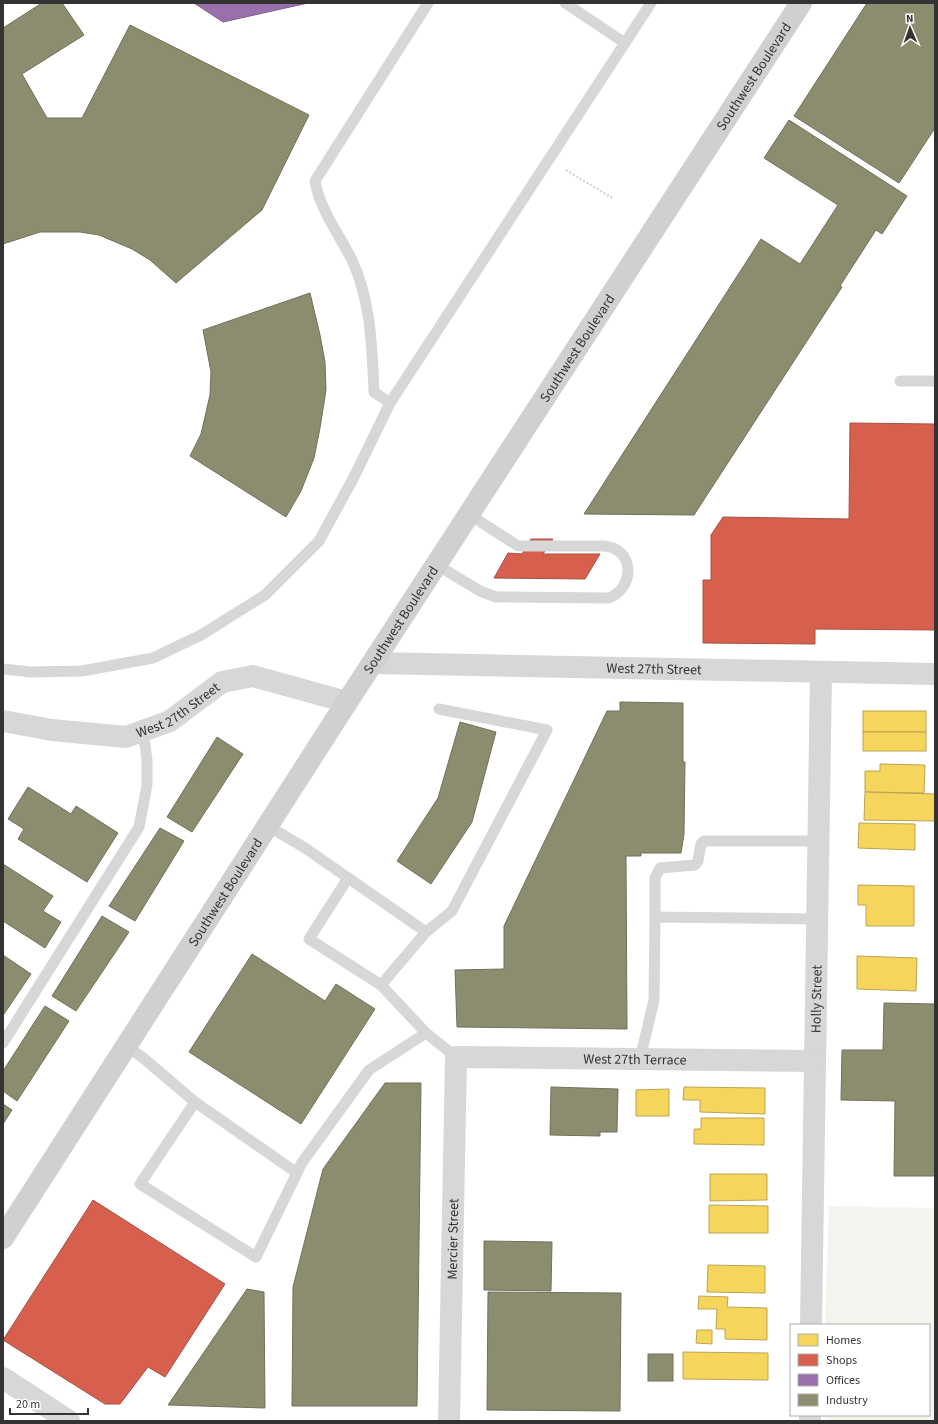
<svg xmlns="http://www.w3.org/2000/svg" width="938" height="1424" viewBox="0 0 938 1424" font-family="'Source Sans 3',sans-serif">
<rect width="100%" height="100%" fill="#fff"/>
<polygon fill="#f1f5ed" points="829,1206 935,1208 935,1421 828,1421 822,1416 822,1415 929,1415 929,1325 825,1325"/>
<g fill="#f6d55c" stroke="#bca450">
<rect x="863" y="711" width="63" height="21"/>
<rect x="863" y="732" width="63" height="19"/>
<polygon points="880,764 925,765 924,793 865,792 865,771 880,771"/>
<polygon points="865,792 935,794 935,821 864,820"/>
<polygon points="859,823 915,824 915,850 858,848"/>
<polygon points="858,885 914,886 914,926 866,926 866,905 858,905"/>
<polygon points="857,956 917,958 916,991 857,989"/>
<polygon points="684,1087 765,1088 765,1114 700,1112 700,1100 683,1100"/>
<polygon points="669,1089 669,1116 636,1116 636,1090"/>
<polygon points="701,1118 764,1118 764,1145 694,1144 694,1129 701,1129"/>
<polygon points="710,1174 767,1174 767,1200 710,1201"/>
<polygon points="709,1205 768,1206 768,1233 709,1233"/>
<polygon points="708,1265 765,1266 765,1293 707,1292"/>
<polygon points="699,1296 728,1297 727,1307 767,1308 767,1340 725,1339 725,1329 716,1329 717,1309 698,1309"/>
<polygon points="697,1330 712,1330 712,1344 696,1343"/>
<polygon points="683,1352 768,1353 768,1380 683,1379"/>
</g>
<g fill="#d6604d" stroke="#a55245">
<polygon points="850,423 935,424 935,630 815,629 815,644 703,643 703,580 711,580 711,535 723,517 849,519"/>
<polygon points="531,539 553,539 543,554 600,554 585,579 494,578 508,553 522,554"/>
<polygon points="93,1200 225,1284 165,1377 148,1367 120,1404 105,1404 3,1340"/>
</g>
<polygon fill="#9970ab" stroke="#7a5e87" points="194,3 308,3 223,22"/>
<g fill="#8c8c6e" stroke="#71715c">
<polygon points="42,3 62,3 84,35 22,74 47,118 82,118 130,25 309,115 262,210 176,283 150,260 132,249 99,235 80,232 40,232 3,244 3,28"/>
<polygon points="867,3 935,3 935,128 899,183 794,116"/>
<polygon points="789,120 907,196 882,234 876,230 840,286 842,287 694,515 584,514 761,239 800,264 838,205 764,158"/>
<polygon points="310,293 320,335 325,362 326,390 320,428 314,458 301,491 286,517 190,456 201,434 210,395 211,372 203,330"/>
<polygon points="620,702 683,703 683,762 685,762 684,834 681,853 641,853 641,856 626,856 627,1029 457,1027 455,970 504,969 504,926 607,711 620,711"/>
<polygon points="460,722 496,732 472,822 431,884 397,861 438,798"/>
<polygon points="217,737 243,754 192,832 167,817"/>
<polygon points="28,787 71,814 76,806 118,833 87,882 18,839 24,829 8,819"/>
<polygon points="160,828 184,841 135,921 109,906"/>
<polygon points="3,864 53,896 43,911 61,922 45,948 3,921"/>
<polygon points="102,916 129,932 76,1011 52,996"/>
<polygon points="252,954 325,1001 336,984 375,1009 301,1124 189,1052"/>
<polygon points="3,955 31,974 4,1014 3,1014"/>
<polygon points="884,1003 935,1004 935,1176 894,1176 895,1101 841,1100 842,1050 883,1050"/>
<polygon points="45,1006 69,1021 17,1101 3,1091 3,1071"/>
<polygon points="385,1083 421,1083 417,1406 292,1406 293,1287 323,1169"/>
<polygon points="551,1087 618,1089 617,1132 600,1132 600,1136 550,1135"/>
<polygon points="3,1104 12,1110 3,1124"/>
<polygon points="484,1241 552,1242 551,1291 484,1290"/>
<polygon points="247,1289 264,1292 265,1408 168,1405"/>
<polygon points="488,1292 621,1293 620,1411 487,1410"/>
<rect x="648" y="1354" width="25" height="27"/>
</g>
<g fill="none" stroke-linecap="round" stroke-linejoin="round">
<polyline stroke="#d6d6d6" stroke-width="2.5" stroke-dasharray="2 2" stroke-linecap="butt" points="566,170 614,199"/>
<g stroke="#d7d7d7" stroke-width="11">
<polyline points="565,3 625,43"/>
<polyline points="900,381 935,381"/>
<path d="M390 403 374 392C372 347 371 301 352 260 339 234 320 210 315 181L428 3"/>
<path d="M437 565 480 591 496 597 609 598C636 587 634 548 604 546H518L470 515"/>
<polyline points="3,669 31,672 82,671 153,658 201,635 265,595 319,541 354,477 390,403 651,3"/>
<polyline points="268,826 305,848 426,932"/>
<polyline points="348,878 309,939 381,985 426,932 452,911 547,730 439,709"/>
<polyline points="655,917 655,878 660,868 695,865 698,861 701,844 704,841 818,841"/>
<polyline points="381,985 426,1033 456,1057"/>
<polyline points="3,1043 139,827 147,785 147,760 143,731"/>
<polyline points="126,1046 142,1057 195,1102"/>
<polyline points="640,1059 654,1000 655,917 817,919"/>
<polyline points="297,1173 195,1102 140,1184 256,1257 297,1173 301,1164 369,1070 426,1033"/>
</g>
<g stroke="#d7d7d7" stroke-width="22">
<path id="s1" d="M3 721 52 730 126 737 170 721 222 682 253 676 347 702"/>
<path id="s2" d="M811 1325 821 673"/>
<polyline points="3,1378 69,1421"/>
<path id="s3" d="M449 1421 456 1057 815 1061"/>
<polyline points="810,1421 810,1415"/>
</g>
<path stroke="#d7d7d7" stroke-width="22" id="s4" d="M374 663 935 674"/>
<path stroke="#d0d0d0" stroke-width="22" id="s5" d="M3 1238 347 702 801 3"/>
</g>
<g text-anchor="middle" stroke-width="4" stroke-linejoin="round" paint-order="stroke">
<g font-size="14" fill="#333" stroke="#fff">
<text dy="5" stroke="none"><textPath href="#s5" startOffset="1383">Southwest Boulevard</textPath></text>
<text dy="5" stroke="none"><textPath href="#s5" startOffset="1059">Southwest Boulevard</textPath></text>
<text dy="5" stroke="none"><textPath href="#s5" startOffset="735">Southwest Boulevard</textPath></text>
<text dy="5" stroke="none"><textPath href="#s4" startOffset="280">West 27th Street</textPath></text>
<text dy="5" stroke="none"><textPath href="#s1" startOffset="183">West 27th Street</textPath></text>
<text dy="5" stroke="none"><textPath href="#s5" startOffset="411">Southwest Boulevard</textPath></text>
<text dy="5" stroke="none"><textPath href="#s2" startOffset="326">Holly Street</textPath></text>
<text dy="5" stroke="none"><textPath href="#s3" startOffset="543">West 27th Terrace</textPath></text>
<text dy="5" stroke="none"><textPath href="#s3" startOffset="182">Mercier Street</textPath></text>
</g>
</g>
<rect width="938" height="1424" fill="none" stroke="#333333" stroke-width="8"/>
<rect x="790" y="1324" width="140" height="92" fill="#ffffff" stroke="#adadad"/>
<rect x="798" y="1334" width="20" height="12" fill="#f6d55c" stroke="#adadad"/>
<text x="826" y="1344" font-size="12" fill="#333333">Homes</text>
<rect x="798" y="1354" width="20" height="12" fill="#d6604d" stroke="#adadad"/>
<text x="826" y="1364" font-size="12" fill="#333333">Shops</text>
<rect x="798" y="1374" width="20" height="12" fill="#9970ab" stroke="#adadad"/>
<text x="826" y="1384" font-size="12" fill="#333333">Offices</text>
<rect x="798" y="1394" width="20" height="12" fill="#8c8c6e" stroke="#adadad"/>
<text x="826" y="1404" font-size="12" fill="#333333">Industry</text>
<g transform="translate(910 28) rotate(358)" stroke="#ffffff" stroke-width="3" paint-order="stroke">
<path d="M0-3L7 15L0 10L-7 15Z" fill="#333333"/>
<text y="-6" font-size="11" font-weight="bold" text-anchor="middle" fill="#333333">N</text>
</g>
<path d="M10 1408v6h78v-6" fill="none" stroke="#333333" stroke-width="2"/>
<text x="16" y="1408" font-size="12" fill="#333333" stroke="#ffffff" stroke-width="3" paint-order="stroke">20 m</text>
</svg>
